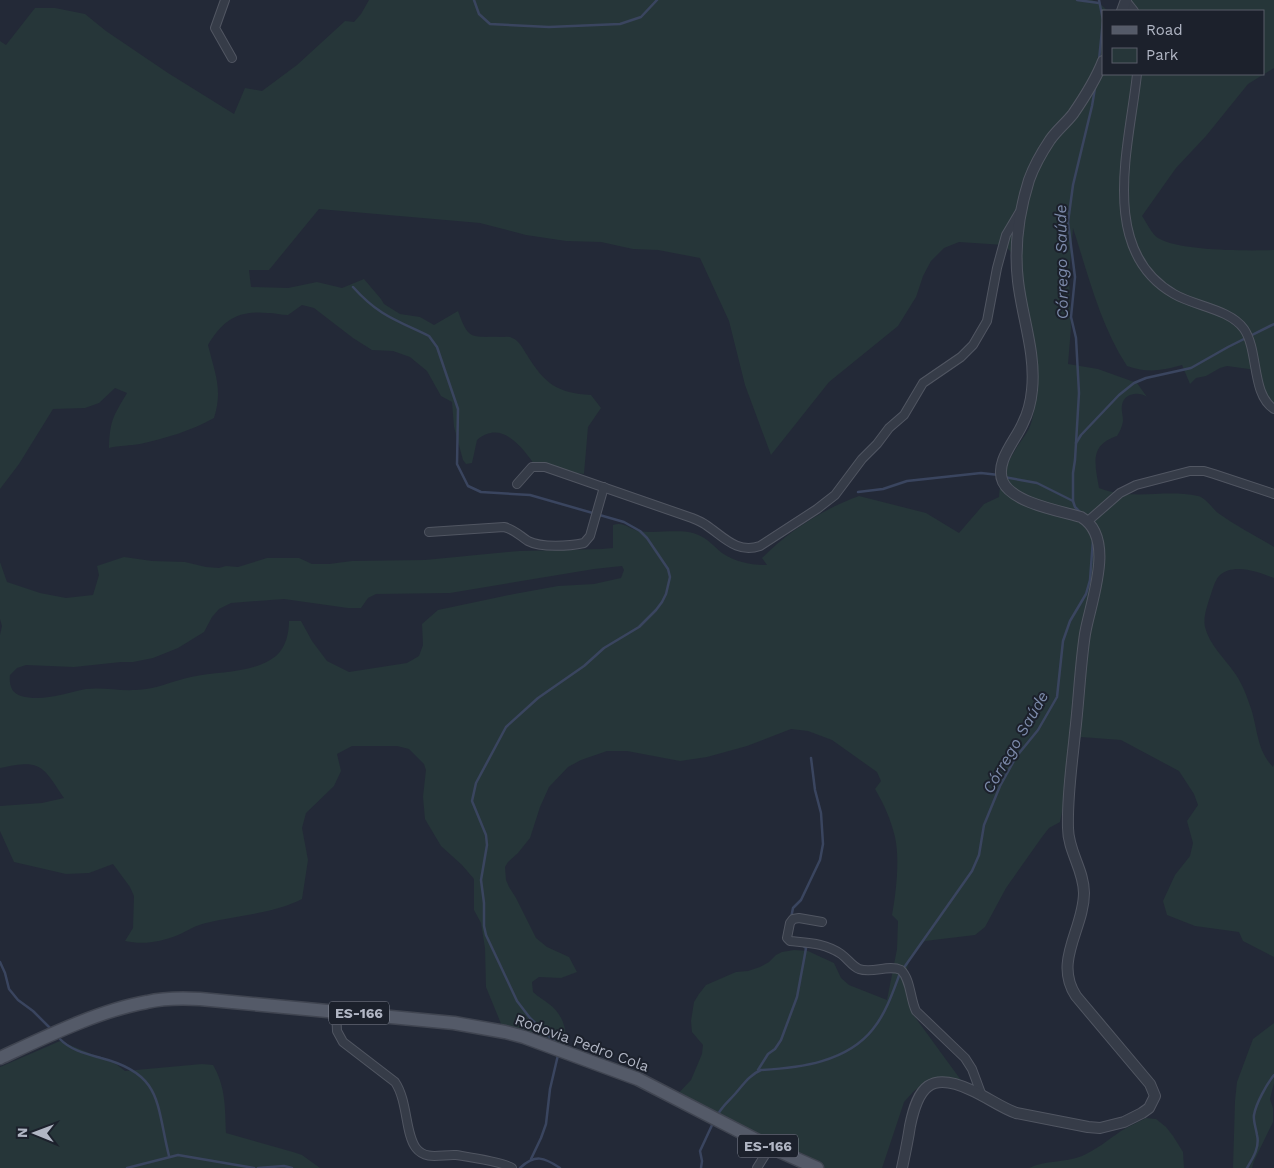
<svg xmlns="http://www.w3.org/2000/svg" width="1274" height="1168" viewBox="0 0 1274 1168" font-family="'Work Sans',sans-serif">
<rect width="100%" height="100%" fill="#232937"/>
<g fill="#263639" fill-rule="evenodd">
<path d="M369 0H1092L1099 3 1108 11H1103V74H1263V11H1129L1132 0H1274V68L1248 84 1206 136 1176 168 1142 216C1147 223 1151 233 1158 238 1179 251 1248 251 1274 250V414L1267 406 1256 370 1227 366 1220 368 1206 376 1196 378 1190 384 1182 365C1160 371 1148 373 1127 366 1100 325 1088 274 1073 228L1069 276 1071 328 1068 364 1098 369 1137 383 1147 397C1139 391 1124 393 1122 405 1121 410 1123 416 1123 421 1122 427 1120 431 1117 436 1089 445 1095 464 1099 488 1132 501 1164 489 1198 496 1206 498 1212 508 1218 513 1236 526 1256 536 1274 547V578C1259 572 1233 562 1219 576 1215 580 1212 591 1210 597 1207 606 1203 618 1205 627 1209 644 1224 658 1234 672 1240 680 1246 693 1249 703 1258 725 1255 748 1273 767L1274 764V957L1243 941 1239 932 1195 926 1167 915 1163 901 1175 875 1190 856 1193 843 1187 821 1198 805 1194 794 1179 771 1121 740 1081 737 1075 747 1060 822 1049 828 1042 837 1006 888 985 927 975 935 925 941 916 949 910 957 906 973 912 1013 966 1087 938 1082H925L913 1092 904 1102 882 1168H811L674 1098 691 1080 702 1054 703 1045 692 1032 691 1021 694 1002 699 994 706 985 736 972 748 971 760 967 769 962 776 955 782 952 794 950 808 951 823 958 834 963 841 978 849 985 887 1000 897 949 898 921 892 915C896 893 900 860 895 837 891 820 884 804 875 789L881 781 877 772 832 740 808 731 791 729 747 746 707 757 680 761 627 751H607L581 760 568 767 549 787 540 807 530 838 518 853 508 862 505 867 506 880 509 887 516 898 536 938 547 947 569 957 577 972 561 978 539 977 532 982 533 992C538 997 543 999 549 1004 564 1015 568 1032 565 1050L504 1031 486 987 485 948 481 923 474 910V879L462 865 441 846 425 819 423 797 426 770 424 764 409 749 397 746H352L337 754 341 771 334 786 306 813 302 828 308 860 302 899C273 914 238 915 206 923 196 925 187 931 178 935 161 942 143 945 125 941L133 928 134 896 130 887 113 864 89 873 66 874 14 862 0 831V806L42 803 64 798C42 765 41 759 0 768V635L2 626 0 619V562L7 582 40 593 66 598 93 595 99 575 97 566 124 557 152 561 185 562 206 567 219 568 226 566 238 567 267 558H299L312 564H329L352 561 425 560 519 551 602 549 613 548V525C624 521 629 529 639 531 656 534 675 529 693 533 707 537 712 545 722 553 736 562 750 565 767 565L762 558C789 531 823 509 859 496L926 513 959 533 984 504 999 497C1000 477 1008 461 1019 444 1024 437 1030 429 1032 420 1045 371 1028 310 1016 262L1012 253 1004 245 959 242 944 248 931 261 923 276 916 297 898 326 829 382 771 455 745 385 729 321 700 258 658 250 633 249 601 242 566 241 526 235 480 223 319 209 269 270H249L251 287 288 288 317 282 342 288 364 279 381 299 384 304 400 314 420 317 434 325 458 311C469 342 472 336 501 337 504 337 509 336 512 338 519 340 523 349 527 355 545 384 557 393 591 395L601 408 588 427 584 474 537 468C524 450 503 418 477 440L472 463 466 464 463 460 454 427 452 402 441 396 427 371 410 357 393 351 372 350 353 338 314 308 302 305 288 315C281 315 275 313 268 313 238 310 223 320 208 345 215 374 223 389 214 418 191 431 166 438 140 444 130 446 120 445 109 448 110 420 113 417 127 393L115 388 99 403 85 408 53 409 19 464 0 489V41L6 45 35 8H55L85 14 106 31 168 73 234 114 245 88 262 91 297 65 345 21 354 22 361 14ZM622 566 624 570 621 578 594 584 558 586 514 594 438 610 422 624 423 645 419 656 407 663 349 672 327 661 312 641 301 621H289C289 633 286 647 276 656 253 674 219 671 191 677 172 681 155 690 135 690 119 691 102 687 86 689 65 693 43 702 21 696 11 693 9 684 10 675L17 668 26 665 74 667 121 662H133L153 658 178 648 204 632 212 617 219 609 231 603 284 599 348 608H361L368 598 376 594 450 593 594 569Z"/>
<polygon points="1274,1023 1274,1083 1270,1099 1273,1108 1273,1122 1254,1161 1252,1168 1233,1168 1235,1101 1237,1082 1253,1039"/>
<path d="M60 1041 116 1064 125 1071 202 1064 213 1065C226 1087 225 1109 226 1133L293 1152 302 1155 320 1168H0V1067Z"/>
<path d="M1146 1118 1156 1119 1166 1127 1173 1136 1183 1152 1184 1168H1029C1045 1160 1064 1163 1082 1156 1096 1150 1108 1140 1121 1131 1129 1126 1138 1122 1146 1118Z"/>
</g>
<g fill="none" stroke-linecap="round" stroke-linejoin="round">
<g stroke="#3a455f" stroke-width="2.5">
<polyline points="474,0 479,14 490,24 549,27 620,24 641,17 657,0"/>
<polyline points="1077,0 1099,3"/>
<polyline points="1099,60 1103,20 1099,0"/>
<path d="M353 287C379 316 396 320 429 336L437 347 458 409 457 464 468 486 481 492 530 495 624 522 640 531 647 538 668 569 670 577 666 594 662 602 656 610 639 627 604 648 584 666 538 698 506 727 476 783 472 801 486 835 487 845 481 880 484 903V926L486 935 517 1001 530 1018 556 1043"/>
<polyline points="1076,443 1081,435 1119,395 1134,383 1146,378 1191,368 1228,347 1274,324"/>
<polyline points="1004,477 1037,483 1073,501"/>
<polyline points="858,492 883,489 907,481 981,473 999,475"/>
<polyline points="1080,512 1075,507 1073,501 1073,473 1075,460 1079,393 1076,338 1071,317 1075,277 1068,222 1073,185 1092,106 1095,88"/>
<polyline points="791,918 793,908 801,900 820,860 823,844 821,813 815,790 811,758"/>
<polyline points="0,962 5,973 9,989 18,1000 33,1011 51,1029"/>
<polyline points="903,969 972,871 979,855 984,825 1000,786 1016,757 1038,730 1057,697 1063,641 1070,621 1086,594 1090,580 1093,540"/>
<path d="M60 1039C70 1050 87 1054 101 1058 163 1074 156 1104 169 1156"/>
<polyline points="758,1070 768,1054 775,1049 781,1040 797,997 805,954 806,948 802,945"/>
<path d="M717 1116C722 1106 728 1102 735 1094 743 1085 749 1075 761 1070 800 1068 847 1062 873 1029 886 1013 893 992 900 973"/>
<polyline points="531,1159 541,1138 546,1124 550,1089 558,1055"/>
<polyline points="127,1168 178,1155 254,1168"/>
<polyline points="258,1168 284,1166 292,1168"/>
<path d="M520 1168C535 1154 544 1157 560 1168"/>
<polyline points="701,1168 702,1161 700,1151 713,1123"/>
<path d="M1247 1168C1253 1158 1260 1147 1257 1135 1256 1128 1253 1121 1254 1115 1256 1103 1267 1084 1274 1075"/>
</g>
<g stroke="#515662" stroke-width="10">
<g id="minor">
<polyline points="225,0 215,28 232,58"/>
<polyline points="1126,1 1134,11"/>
<path d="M1137 74C1130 143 1097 250 1174 294 1194 306 1230 309 1244 329 1259 351 1251 394 1274 409"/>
<path d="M517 484 532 467H545L692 518C697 520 702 522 706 525 724 537 737 554 760 546L817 509 835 495 862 459 877 444 889 428 904 415 923 383 961 357 973 345 987 321 997 268 1006 235 1019 213"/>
<polyline points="1088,521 1120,493 1136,485 1190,471 1204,471 1214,474 1274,494"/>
<path d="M429 532 504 527C514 529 520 536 528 541 541 548 570 546 584 543L590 536 604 487"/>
<path d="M822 922 799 918 793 919 790 923 787 938 790 941C809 943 825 943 841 954 848 959 852 966 859 969 873 974 888 964 901 970 911 980 910 999 916 1011L965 1058 972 1069 982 1096"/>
<path d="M336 1011 337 1031 343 1042 395 1082C408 1101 405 1134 416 1148 426 1161 442 1154 456 1155 468 1157 504 1162 512 1168"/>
<polyline points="757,1168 770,1147"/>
</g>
</g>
<g stroke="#515662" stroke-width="12">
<g id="tertiary">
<polyline points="1122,11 1126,0"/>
<path d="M902 1168C905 1154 908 1140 910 1126 918 1087 930 1071 971 1090 987 1097 1000 1107 1016 1113L1088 1127 1100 1128 1124 1122 1142 1113 1149 1108 1155 1096 1150 1084 1076 996C1053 961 1084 929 1084 893 1084 870 1068 851 1068 828 1067 796 1072 764 1075 733 1079 700 1080 667 1085 634 1090 603 1117 538 1081 517 1060 511 1013 503 1003 482 994 462 1016 440 1023 423 1028 413 1031 401 1032 390 1036 353 1022 317 1018 281 1014 248 1019 212 1029 180 1034 166 1042 152 1050 140 1057 130 1066 123 1073 114 1084 98 1096 79 1103 61"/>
</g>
</g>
<g stroke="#404551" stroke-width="15">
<path id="primary" d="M0 1058C43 1038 100 1010 147 1002 164 998 182 998 200 999L454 1023 505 1032 524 1037 638 1079 770 1147 817 1168"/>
</g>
<use href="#minor" stroke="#363c48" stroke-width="8"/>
<use href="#tertiary" stroke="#363c48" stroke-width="10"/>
<use href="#primary" stroke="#545a68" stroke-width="12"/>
</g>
<g text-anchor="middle" stroke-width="4" stroke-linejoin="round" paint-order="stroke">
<g fill="#1c212c" stroke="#848996" stroke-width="1">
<rect x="329" y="1001.5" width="60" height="23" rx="4"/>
<rect x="738" y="1134.5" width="60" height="23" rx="4"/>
</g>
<g font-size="14" font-weight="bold" fill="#b1b6c4">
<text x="359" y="1018">ES-166</text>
<text x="768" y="1151">ES-166</text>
</g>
<g font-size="15" fill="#b1b6c4" stroke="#1c212c">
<text transform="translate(582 1043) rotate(20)" y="5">Rodovia Pedro Cola</text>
</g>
<g font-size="16" font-style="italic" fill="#7c8aaa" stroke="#1c212c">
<text transform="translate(1061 262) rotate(-91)" y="6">Córrego Saúde</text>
<text transform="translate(1015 742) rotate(-60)" y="6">Córrego Saúde</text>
</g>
</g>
<rect x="1102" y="10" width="162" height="65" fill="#1c212c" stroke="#585d69"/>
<rect x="1112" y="26" width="25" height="8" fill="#545a68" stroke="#585d69"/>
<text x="1146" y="35" font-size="15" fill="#b1b6c4">Road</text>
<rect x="1112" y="48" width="25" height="15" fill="#263639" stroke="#585d69"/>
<text x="1146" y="60" font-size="15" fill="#b1b6c4">Park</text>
<g transform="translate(35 1133) rotate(271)" stroke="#1c212c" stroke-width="4" paint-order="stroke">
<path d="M0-4L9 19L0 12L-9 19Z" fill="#b1b6c4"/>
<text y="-8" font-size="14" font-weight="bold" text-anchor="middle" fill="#b1b6c4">N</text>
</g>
</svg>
